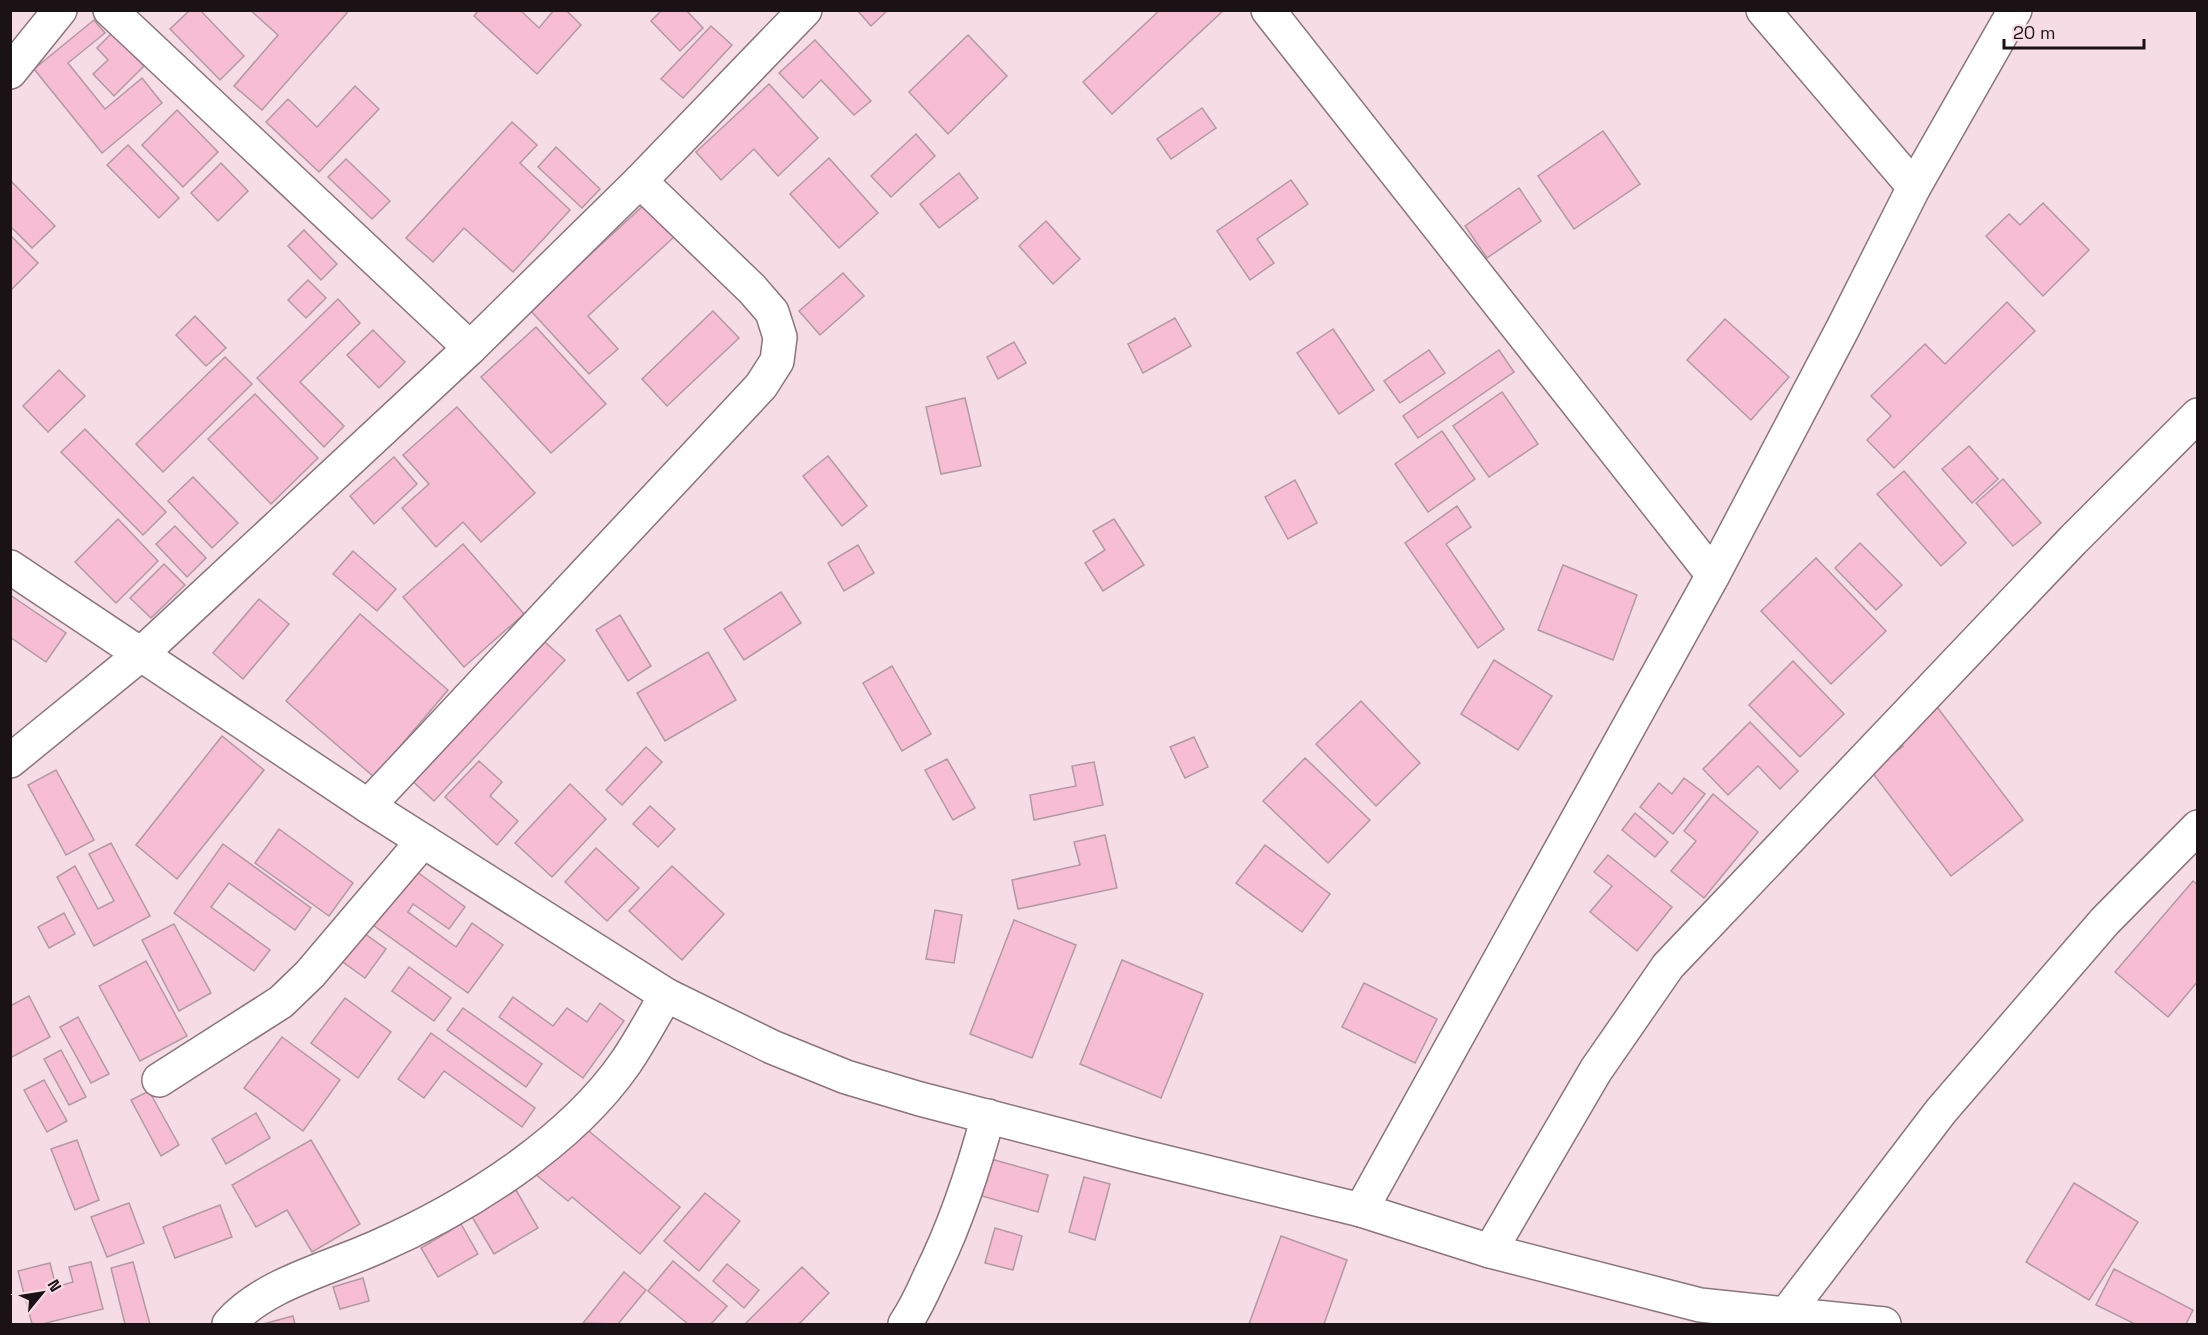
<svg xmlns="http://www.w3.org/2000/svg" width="2208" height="1335" viewBox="0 0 2208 1335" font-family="'Space Grotesk',sans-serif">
<rect width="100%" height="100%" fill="#f6dce5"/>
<g fill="#f7bdd3" stroke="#b299a2" stroke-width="1.5">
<polygon points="190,10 200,10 244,56 220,80 170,29"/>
<polygon points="250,10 345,10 347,13 262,110 234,86 278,35"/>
<polygon points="479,10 520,10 539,28 554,10 566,10 581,25 537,74 474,16"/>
<polygon points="662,10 686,10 703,28 680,51 651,21"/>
<polygon points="857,10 888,10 871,26"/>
<polygon points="1160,10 1224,10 1112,114 1083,82"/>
<polygon points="94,20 105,33 68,63 105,109 142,78 162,103 102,153 34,69"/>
<polygon points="711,26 732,45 683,98 661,79"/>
<polygon points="112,33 144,66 114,96 93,74 108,60 97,48"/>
<polygon points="968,35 1007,76 948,134 909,92"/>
<polygon points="815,40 871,101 854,115 821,80 803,98 779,73"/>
<polygon points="769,84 818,138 778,176 754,149 721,180 696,152"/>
<polygon points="355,86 379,109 319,172 266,122 288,99 317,127"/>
<polygon points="1202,108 1216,128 1171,159 1157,139"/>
<polygon points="177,110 218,152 183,187 142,145"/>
<polygon points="512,122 537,145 520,163 570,210 513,272 464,228 433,262 406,238"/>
<polygon points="1603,131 1640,184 1574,229 1538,176"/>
<polygon points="916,134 935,156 891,197 871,176"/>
<polygon points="128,145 179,198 159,218 107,165"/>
<polygon points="556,147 600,189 582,208 538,167"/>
<polygon points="829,158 878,213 839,248 790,194"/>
<polygon points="346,159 390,201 372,219 328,177"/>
<polygon points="221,163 248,191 218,221 191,193"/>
<polygon points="959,173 978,198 939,228 920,204"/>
<polygon points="10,180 55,226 32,248 10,226"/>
<polygon points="1291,180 1308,204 1257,239 1274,263 1250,280 1217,231"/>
<polygon points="1519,188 1541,221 1487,258 1465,226"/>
<polygon points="2043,203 2089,250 2043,296 1986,236 2009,214 2020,225"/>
<polygon points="645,204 674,237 588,316 618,349 589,374 530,310"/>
<polygon points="1046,221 1080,259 1053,284 1019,246"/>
<polygon points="304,230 337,264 321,280 288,246"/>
<polygon points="10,235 38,263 10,291"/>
<polygon points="843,273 864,296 820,335 799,311"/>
<polygon points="308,280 326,298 306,318 288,300"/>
<polygon points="338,299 360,323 300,382 344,426 324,447 257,378"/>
<polygon points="2007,302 2035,331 1894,468 1867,440 1891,416 1871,396 1925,344 1945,364"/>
<polygon points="713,311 739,338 667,406 642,379"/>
<polygon points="195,316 226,348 206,366 176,335"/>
<polygon points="1175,318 1191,346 1143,373 1128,344"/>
<polygon points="1725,319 1789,377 1751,420 1687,360"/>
<polygon points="536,327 606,404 551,453 481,377"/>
<polygon points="1333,329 1374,390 1339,414 1297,353"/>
<polygon points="373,330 405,362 379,388 347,355"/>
<polygon points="1014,342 1026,363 998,379 987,357"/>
<polygon points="1429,350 1445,373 1400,403 1384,381"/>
<polygon points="1499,350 1514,372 1418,438 1403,416"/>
<polygon points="225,357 252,384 163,472 136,444"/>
<polygon points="59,370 85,396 48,432 23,406"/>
<polygon points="1502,392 1538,444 1489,477 1453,426"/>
<polygon points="255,394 318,458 271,504 208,439"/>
<polygon points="965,398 981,466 941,474 926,407"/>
<polygon points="457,407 535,493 481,542 463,522 436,547 402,508 429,484 403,455"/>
<polygon points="85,429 166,512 143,535 61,452"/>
<polygon points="1442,431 1475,479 1428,512 1395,464"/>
<polygon points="1969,446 1998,479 1972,503 1942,469"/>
<polygon points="828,456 867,506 842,526 803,476"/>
<polygon points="394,457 417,484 374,524 350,496"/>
<polygon points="1904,471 1966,543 1941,566 1877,494"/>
<polygon points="193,477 238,523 212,548 168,501"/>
<polygon points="2003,479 2041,523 2013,546 1976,503"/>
<polygon points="1295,480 1317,523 1288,539 1265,497"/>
<polygon points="1457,506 1471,527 1446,544 1504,629 1478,648 1405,543"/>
<polygon points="118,519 158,561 116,603 75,562"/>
<polygon points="1114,519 1144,565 1103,591 1085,563 1105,550 1093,531"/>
<polygon points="175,526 206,558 187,577 156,544"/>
<polygon points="1860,543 1902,585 1876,610 1835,568"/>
<polygon points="463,544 524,614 464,667 403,597"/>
<polygon points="858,545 874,573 844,591 828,563"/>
<polygon points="353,551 396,589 377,611 333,574"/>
<polygon points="1816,558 1886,631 1831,684 1761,611"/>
<polygon points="164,564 185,585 151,618 130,598"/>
<polygon points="1563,565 1637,595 1613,660 1538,630"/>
<polygon points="781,592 801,623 744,660 724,629"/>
<polygon points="10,595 66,633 46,662 10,637"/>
<polygon points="259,599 289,624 243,679 213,653"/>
<polygon points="360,614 448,690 374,777 286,701"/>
<polygon points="620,615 651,666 628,681 596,630"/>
<polygon points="537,635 565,660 434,801 407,776"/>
<polygon points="708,652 736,700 665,741 637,693"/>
<polygon points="1494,660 1552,696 1518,750 1461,714"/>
<polygon points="1793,661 1844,714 1800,757 1749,705"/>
<polygon points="892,666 931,734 902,751 863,683"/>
<polygon points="1361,701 1420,763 1376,806 1316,744"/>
<polygon points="1937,707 2023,820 1951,876 1871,771 1903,746 1897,738"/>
<polygon points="1750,722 1798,771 1780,789 1758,766 1728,795 1703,769"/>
<polygon points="222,736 264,770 177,879 136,845"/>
<polygon points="1194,737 1208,767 1185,778 1170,747"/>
<polygon points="646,747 662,762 622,805 606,790"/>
<polygon points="1305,758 1370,820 1328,863 1263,801"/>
<polygon points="947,759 975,808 953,820 925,770"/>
<polygon points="479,761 502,782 490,796 518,821 497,845 445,797"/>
<polygon points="1094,762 1103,805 1034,820 1030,795 1076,786 1072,766"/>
<polygon points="56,770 94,840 66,855 28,785"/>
<polygon points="1684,778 1705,794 1673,834 1640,807 1659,783 1672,794"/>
<polygon points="570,784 606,819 552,877 515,843"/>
<polygon points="1713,794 1758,832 1704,898 1671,871 1696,841 1684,831"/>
<polygon points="650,806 675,829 658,847 633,824"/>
<polygon points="1635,813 1668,842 1655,857 1622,830"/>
<polygon points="279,829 353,883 329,916 255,863"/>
<polygon points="1105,835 1117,888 1018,909 1012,880 1080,865 1074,842"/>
<polygon points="111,843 150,916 94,946 57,877 75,866 98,909 114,901 89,854"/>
<polygon points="223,844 311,908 295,930 229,883 211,907 270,950 254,971 174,913"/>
<polygon points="1265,845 1330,894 1302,932 1236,883"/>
<polygon points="596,848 639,888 607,921 565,882"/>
<polygon points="1608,855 1672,907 1637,951 1590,912 1612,886 1594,872"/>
<polygon points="672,866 724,914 682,960 629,911"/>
<polygon points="413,869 465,907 449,929 413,904 408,912 456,947 472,923 503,945 468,993 373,925"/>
<polygon points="2193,881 2198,885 2198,981 2168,1017 2115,972"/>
<polygon points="935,910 962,915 954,963 926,959"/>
<polygon points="64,913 75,934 49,948 38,927"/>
<polygon points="1014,920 1076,945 1032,1058 970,1034"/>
<polygon points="174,924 211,993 179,1011 142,940"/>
<polygon points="361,931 386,949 365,978 340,960"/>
<polygon points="1122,960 1203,994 1161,1098 1080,1064"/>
<polygon points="146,961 187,1036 140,1061 99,986"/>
<polygon points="409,967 451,998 434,1021 392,991"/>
<polygon points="1364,983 1437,1019 1415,1063 1342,1027"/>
<polygon points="29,996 50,1037 10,1058 10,1006"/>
<polygon points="513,997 553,1026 567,1008 587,1022 600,1003 624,1021 583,1078 499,1017"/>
<polygon points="345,998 391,1032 358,1078 311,1043"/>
<polygon points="463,1008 542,1064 526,1087 447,1030"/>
<polygon points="78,1017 109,1074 91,1083 60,1027"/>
<polygon points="431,1033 535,1108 522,1127 444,1071 424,1098 398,1079"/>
<polygon points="282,1037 340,1080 303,1131 244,1088"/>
<polygon points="61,1050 86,1097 69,1105 44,1059"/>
<polygon points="44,1080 67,1121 47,1132 24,1090"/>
<polygon points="149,1091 179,1145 161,1156 131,1100"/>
<polygon points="256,1113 270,1138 226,1164 212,1139"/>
<polygon points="578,1122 680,1207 640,1254 572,1197 568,1201 535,1174"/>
<polygon points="77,1140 99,1200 75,1210 51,1149"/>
<polygon points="311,1140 360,1224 312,1252 287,1210 256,1227 232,1185"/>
<polygon points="991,1159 1048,1175 1038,1212 982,1196"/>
<polygon points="1084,1177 1110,1184 1095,1240 1069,1232"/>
<polygon points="2074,1183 2138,1222 2089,1300 2026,1262"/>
<polygon points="513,1185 538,1228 494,1254 468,1210"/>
<polygon points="705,1193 740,1221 699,1271 664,1241"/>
<polygon points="129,1203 144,1243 107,1257 91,1217"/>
<polygon points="220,1205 232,1237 175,1258 163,1227"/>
<polygon points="461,1224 478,1254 438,1277 421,1248"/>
<polygon points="995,1228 1022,1236 1013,1270 985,1263"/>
<polygon points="1281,1236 1347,1260 1324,1324 1249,1324"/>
<polygon points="673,1261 727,1306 711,1324 688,1324 648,1291"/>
<polygon points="91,1262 103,1309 42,1324 32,1324 18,1271 50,1263 56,1287 73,1282 69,1267"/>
<polygon points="133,1262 150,1324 125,1324 111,1268"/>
<polygon points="727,1264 759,1290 744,1308 713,1281"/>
<polygon points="802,1267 829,1293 799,1324 745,1324"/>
<polygon points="2114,1269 2193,1310 2186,1324 2135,1324 2096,1305"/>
<polygon points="624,1272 646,1290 618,1324 583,1323"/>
<polygon points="363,1278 369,1301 340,1309 333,1287"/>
<polygon points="293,1316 295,1324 262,1324 267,1323"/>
</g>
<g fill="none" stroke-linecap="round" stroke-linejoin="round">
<g stroke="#8c747d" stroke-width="36">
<g id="minor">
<polyline points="110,10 470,348"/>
<polyline points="1268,10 1713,575"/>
<polyline points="1763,10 1914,187"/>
<polyline points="10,72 60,10"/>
<polyline points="10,567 368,806 666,995 772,1047 846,1077 920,1099 1136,1155 1361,1210 1490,1251 1700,1305 1884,1324"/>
<polyline points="10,761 140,655 470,348 640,181 805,10"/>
<polyline points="368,806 761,386 777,361 780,337 772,312 752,289 640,181"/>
<polyline points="159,1080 281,1002 310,974 423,841"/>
<polyline points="1361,1210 1713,575 1843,328 1914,187 2015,10"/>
<polyline points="1490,1251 1596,1070 1668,966 2073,540 2198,415"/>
<polyline points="1786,1314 1941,1111 2105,921 2198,827"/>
<path d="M229 1324C264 1284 328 1269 377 1247 466 1208 570 1143 626 1062 641 1040 653 1017 666 995"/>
<path d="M905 1324C915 1309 923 1292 930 1276 956 1224 973 1172 988 1116"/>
</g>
</g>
<use href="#minor" stroke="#fff" stroke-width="33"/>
</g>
<rect width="2208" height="1335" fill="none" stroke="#1a1215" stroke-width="24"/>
<g transform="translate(42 1293) rotate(60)" stroke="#f6dce5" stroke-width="4.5" paint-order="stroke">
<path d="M0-4.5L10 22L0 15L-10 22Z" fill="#1a1215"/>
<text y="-9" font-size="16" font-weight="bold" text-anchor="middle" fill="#1a1215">N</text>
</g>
<path d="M2004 39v9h140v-9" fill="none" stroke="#1a1215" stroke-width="3"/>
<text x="2013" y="39" font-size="18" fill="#1a1215" stroke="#f6dce5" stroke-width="4.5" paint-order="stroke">20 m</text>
</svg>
